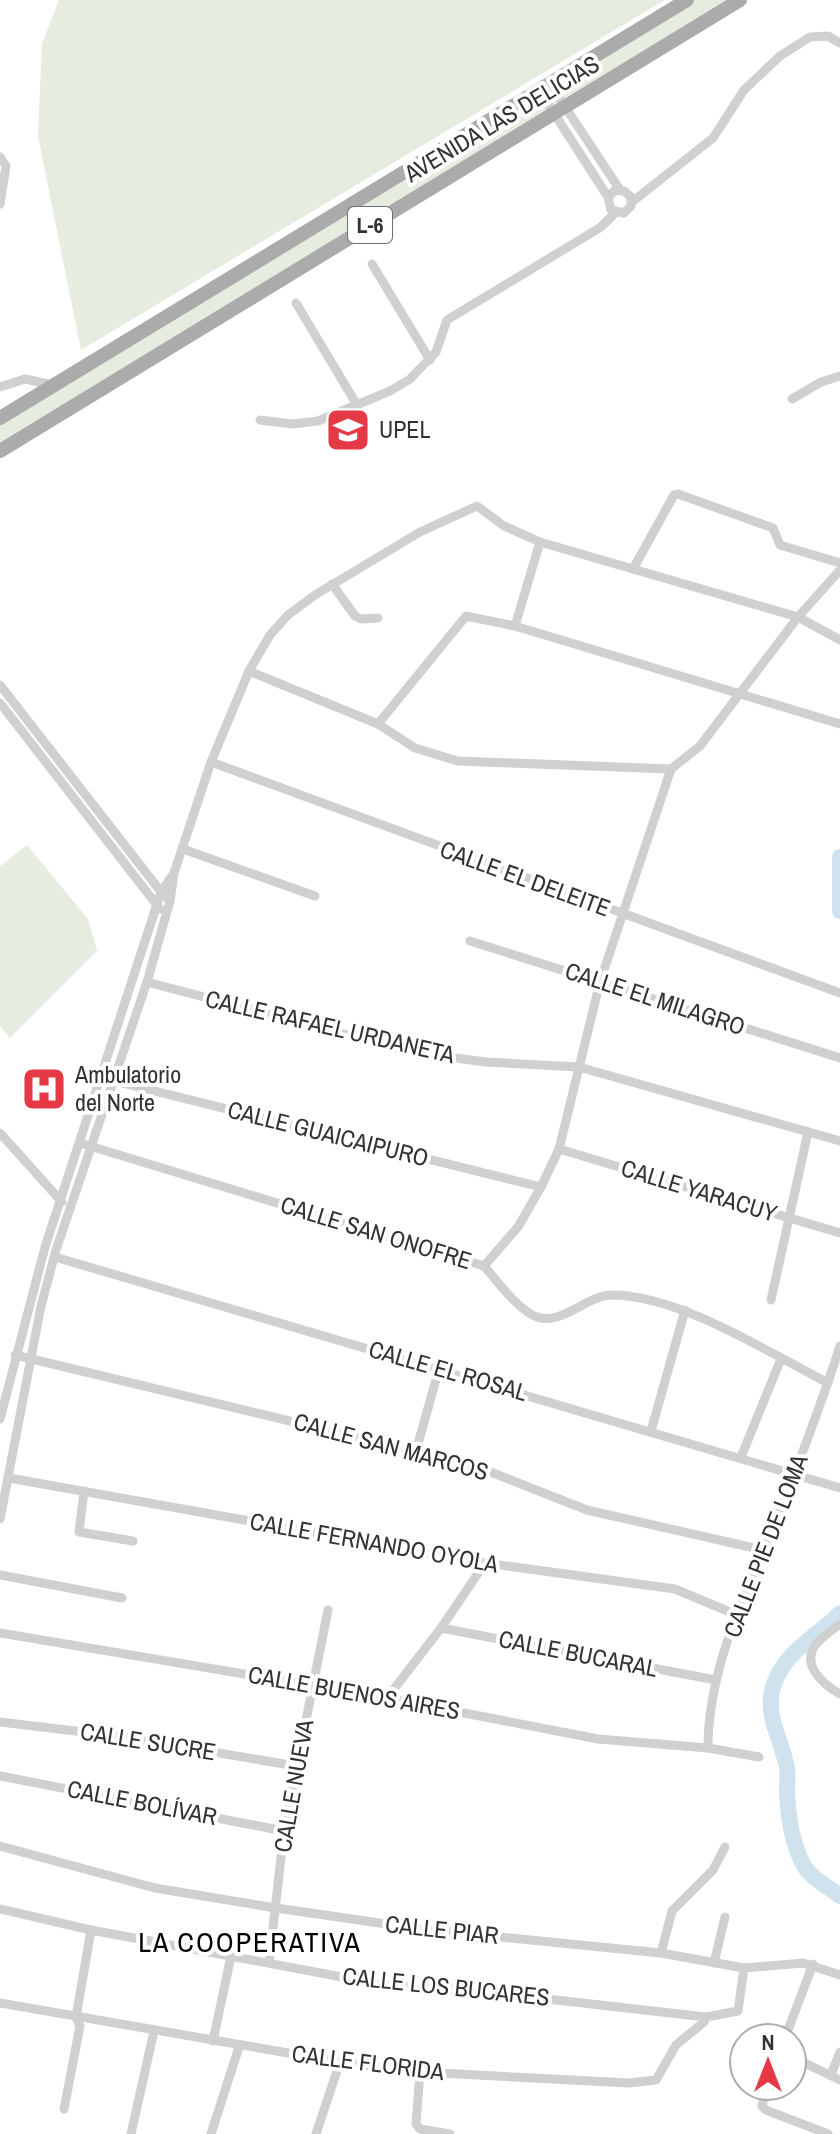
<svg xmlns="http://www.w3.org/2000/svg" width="840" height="2134" viewBox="0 0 840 2134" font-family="'Archivo Narrow',sans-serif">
<rect width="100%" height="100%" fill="#fff"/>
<g fill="#e6ecdf">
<polygon points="59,0 665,0 81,350 38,136 42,44"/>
<polygon points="687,0 740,0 0,450 0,418"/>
<polygon points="27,845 88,919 97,951 10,1038 0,1026 0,866"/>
</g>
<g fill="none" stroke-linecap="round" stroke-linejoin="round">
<g stroke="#cfe2ee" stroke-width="16">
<polyline points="840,857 840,911"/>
<path d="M840 1613C817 1637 786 1650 774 1684 763 1714 782 1739 787 1768 789 1776 786 1784 787 1792 788 1816 792 1843 803 1864 809 1877 829 1887 840 1896"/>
</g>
<g stroke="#d0d0d0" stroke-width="9">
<polyline points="550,84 620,190"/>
<polyline points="539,90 608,197 611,210 624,213 631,206 631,197 624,191 615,190 608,197"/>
<polyline points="0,157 6,166 0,204"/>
<polyline points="632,202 713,138 744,90 780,56 810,37 828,36 840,43"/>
<polyline points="372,264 430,360"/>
<polyline points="296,303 357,405"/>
<polyline points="0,387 25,379 53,385"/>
<polyline points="792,399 821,382 840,376"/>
<polyline points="260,420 292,424 318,421 390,391 410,379 436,352 447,320 601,227 615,213"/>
<polyline points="633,569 674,495 678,494 773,528 780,545 840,563"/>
<polyline points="332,584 355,616 361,619 378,618"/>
<polyline points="515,626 540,542"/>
<polyline points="249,671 378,724 415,748 458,761 671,769"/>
<polyline points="0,685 165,897"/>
<polyline points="0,703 160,909"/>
<polyline points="378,724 466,616 515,626 840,724"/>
<polyline points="211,762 840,993"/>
<polyline points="183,849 315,896"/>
<polyline points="470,941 840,1058"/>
<polyline points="147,982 416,1053 486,1062 579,1067 840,1141"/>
<polyline points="114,1081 541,1187"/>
<polyline points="0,1133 62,1202"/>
<path d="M80 1143 484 1266C497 1281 519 1311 537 1317 561 1326 587 1295 612 1295 679 1295 768 1352 828 1383"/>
<polyline points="559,1149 840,1233"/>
<polyline points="55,1257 840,1488"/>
<polyline points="484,1266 518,1227 541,1187 559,1149 600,982 671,769 700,746 798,617 840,570"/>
<polyline points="771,1300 808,1132"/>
<polyline points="15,1355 473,1465 587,1510 763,1550"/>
<polyline points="0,1419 45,1247 161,892 172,876"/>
<polyline points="651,1431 685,1310"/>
<polyline points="416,1451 439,1369"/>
<polyline points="741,1457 781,1359"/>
<polyline points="9,1478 485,1563 675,1589 737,1615"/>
<polyline points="84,1491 79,1532 133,1541"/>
<polyline points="0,1519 41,1306 56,1250 147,982 170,901 174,873 211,762 249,671 270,635 288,615 315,595 420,532 477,506 504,526 540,542 798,617 840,640"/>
<polyline points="0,1575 122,1598"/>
<path d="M840 1624C832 1630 822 1637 816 1644 800 1665 824 1685 840 1694"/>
<polyline points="441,1628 716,1680"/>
<polyline points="0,1633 387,1698 598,1739 708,1748 759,1757"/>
<polyline points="387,1698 441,1628 485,1563"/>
<polyline points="0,1722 125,1737 296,1766"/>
<path d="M708 1748C708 1668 746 1592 776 1520 799 1463 821 1405 840 1346"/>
<polyline points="0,1776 284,1831"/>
<polyline points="0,1846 155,1888 276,1908 421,1929 661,1953 744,1968 803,1963 840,1975"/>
<polyline points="0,1909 91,1930 390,1986 468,1990 706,2017 738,2011 744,1968"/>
<polyline points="661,1953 672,1911 713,1870 725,1847"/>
<polyline points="269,1963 284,1831 328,1610"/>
<polyline points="714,1963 725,1917"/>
<polyline points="0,2003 340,2062 420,2072 629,2083 656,2080 676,2045 704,2022 706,2017"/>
<polyline points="785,2038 813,1964"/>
<polyline points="213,2041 231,1956"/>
<polyline points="792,2057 840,2080"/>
<polyline points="420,2072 416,2124 420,2129 450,2134"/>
<polyline points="831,2075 840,2052"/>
<polyline points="767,2086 762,2106 766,2110 828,2134"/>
<polyline points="64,2109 80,2026 76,2017 91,1930"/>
<polyline points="131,2134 154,2031"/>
<polyline points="211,2134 239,2047"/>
<polyline points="316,2134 340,2062"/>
</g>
<g stroke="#ababab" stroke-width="14">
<polyline points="0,418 687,0"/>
<polyline points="0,451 740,0"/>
</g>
</g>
<defs>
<g id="university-square" transform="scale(2.3)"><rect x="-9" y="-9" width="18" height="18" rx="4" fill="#e63946" stroke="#fff"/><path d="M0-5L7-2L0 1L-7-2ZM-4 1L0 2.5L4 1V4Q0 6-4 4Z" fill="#fff"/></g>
<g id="hospital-square" transform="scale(2.3)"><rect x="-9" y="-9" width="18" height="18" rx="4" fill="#e63946" stroke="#fff"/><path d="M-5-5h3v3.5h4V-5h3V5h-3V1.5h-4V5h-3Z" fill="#fff"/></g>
</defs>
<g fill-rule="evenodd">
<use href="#university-square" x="348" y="430"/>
<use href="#hospital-square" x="44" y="1089"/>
</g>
<g text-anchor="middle" stroke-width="8" stroke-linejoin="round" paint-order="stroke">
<rect fill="#fff" stroke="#707070" stroke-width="2" x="348" y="207" width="44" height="36" rx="6"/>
<g font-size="22" font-weight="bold" fill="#333">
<text x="370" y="233">L-6</text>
</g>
<g font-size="24" fill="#333" stroke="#fff">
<text transform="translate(502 119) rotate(-31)" y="8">AVENIDA LAS DELICIAS</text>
<text transform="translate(525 879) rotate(20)" y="8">CALLE EL DELEITE</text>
<text transform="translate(655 999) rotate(18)" y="8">CALLE EL MILAGRO</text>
<text transform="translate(330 1027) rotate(13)" y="8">CALLE RAFAEL URDANETA</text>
<text transform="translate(328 1134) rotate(14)" y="8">CALLE GUAICAIPURO</text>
<text transform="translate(699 1191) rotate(17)" y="8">CALLE YARACUY</text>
<text transform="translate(376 1233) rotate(17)" y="8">CALLE SAN ONOFRE</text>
<text transform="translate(448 1371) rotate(16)" y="8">CALLE EL ROSAL</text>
<text transform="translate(391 1447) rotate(15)" y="8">CALLE SAN MARCOS</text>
<text transform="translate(374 1543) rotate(10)" y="8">CALLE FERNANDO OYOLA</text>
<text transform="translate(766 1546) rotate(-69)" y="8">CALLE PIE DE LOMA</text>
<text transform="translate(578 1654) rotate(11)" y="8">CALLE BUCARAL</text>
<text transform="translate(354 1693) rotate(10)" y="8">CALLE BUENOS AIRES</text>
<text transform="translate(148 1742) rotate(9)" y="8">CALLE SUCRE</text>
<text transform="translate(294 1786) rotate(-80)" y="8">CALLE NUEVA</text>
<text transform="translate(142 1803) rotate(11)" y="8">CALLE BOLÍVAR</text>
<text transform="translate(442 1930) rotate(6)" y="8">CALLE PIAR</text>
<text transform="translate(446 1987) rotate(6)" y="8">CALLE LOS BUCARES</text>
<text transform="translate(368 2063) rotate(7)" y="8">CALLE FLORIDA</text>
</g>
<g font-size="24" fill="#333" stroke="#fff" text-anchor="start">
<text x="379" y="438">UPEL</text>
<text x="75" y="1083">Ambulatorio<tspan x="75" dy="28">del Norte</tspan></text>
</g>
<g font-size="28" letter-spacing="2" fill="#000" stroke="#fff">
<text x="250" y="1952">LA COOPERATIVA</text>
</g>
</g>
<g transform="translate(768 2062)"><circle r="38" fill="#ffffff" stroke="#adadad" stroke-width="2"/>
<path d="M0-6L14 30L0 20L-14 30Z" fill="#e63946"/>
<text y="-12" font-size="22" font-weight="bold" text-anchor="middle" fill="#333333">N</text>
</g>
</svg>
